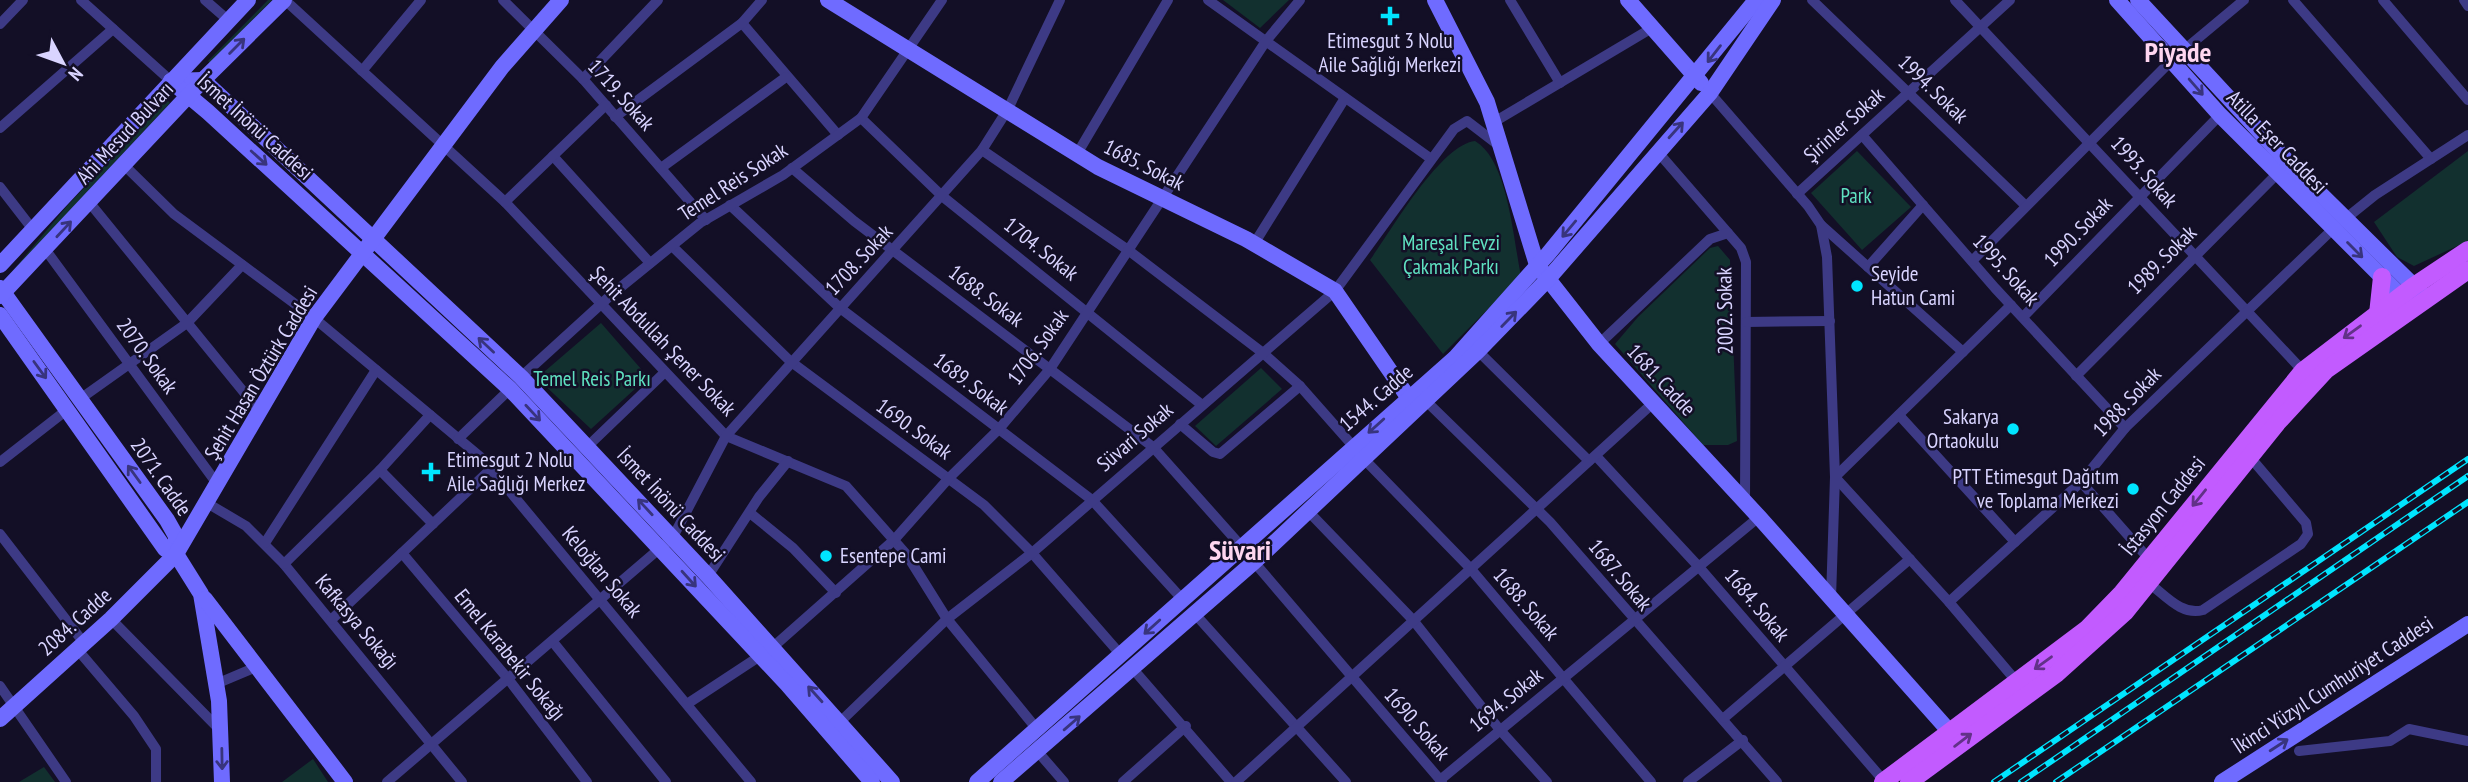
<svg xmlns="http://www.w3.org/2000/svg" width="2468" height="782" viewBox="0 0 2468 782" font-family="'PT Sans Narrow',sans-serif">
<rect width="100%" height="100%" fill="#130f26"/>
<g fill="#12302f">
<polygon points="268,0 272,0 210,63 208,61"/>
<polygon points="1223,0 1289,0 1260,28"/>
<polygon points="167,100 170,103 5,280 67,206"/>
<path d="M1475 141C1508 160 1513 238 1521 276L1443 354 1370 260C1391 231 1440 145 1475 141Z"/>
<polygon points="1857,151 1911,207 1862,250 1811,193"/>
<polygon points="2468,151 2468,241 2414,266 2397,257 2374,222"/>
<polygon points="1718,246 1730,260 1737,441 1728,445 1703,445 1615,344 1638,317 1710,248"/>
<polygon points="601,323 648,377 591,429 537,378"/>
<polygon points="1261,368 1282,389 1216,446 1195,426"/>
<polygon points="313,759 328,782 282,782"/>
<polygon points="44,767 55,782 19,782"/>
</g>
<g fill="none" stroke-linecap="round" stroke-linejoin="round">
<g stroke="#3d3a85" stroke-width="10">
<polyline points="81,0 171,81"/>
<polyline points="205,0 228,20"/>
<polyline points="285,0 505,202 726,436 846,486 907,555 947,619 1036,728"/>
<polyline points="503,0 583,79 706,220"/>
<polyline points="1208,0 1430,158"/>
<polyline points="1510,0 1560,83"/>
<polyline points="1812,0 2026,206"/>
<polyline points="1955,0 2303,371"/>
<polyline points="2293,0 2431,159"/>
<polyline points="2383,0 2468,100"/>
<polyline points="2464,0 2468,6"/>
<polyline points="742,23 838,135"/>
<polyline points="0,24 23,0"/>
<polyline points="362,71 421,0"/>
<polyline points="583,79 658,0"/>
<polyline points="1710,93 1808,206 1821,225 1827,257 1835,477 1831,598"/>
<polyline points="615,117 742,23 762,0"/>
<polyline points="861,118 942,196 1202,405"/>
<polyline points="1494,122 1652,28"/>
<polyline points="0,128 113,29"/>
<polyline points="1862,135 1995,288 2125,428"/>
<polyline points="982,150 1128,250 1263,353 1300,386 1353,446"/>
<polyline points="1657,151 1741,248 1746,262 1745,502"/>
<polyline points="1077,154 1168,0"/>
<polyline points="553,156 650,263"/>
<polyline points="124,165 174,214 314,318 483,459 751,782"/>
<polyline points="661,168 786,77"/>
<polyline points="792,168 854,221 1153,447 1242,547"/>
<polyline points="0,187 34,231"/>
<polyline points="1797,194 2010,0"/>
<polyline points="89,202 260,412"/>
<polyline points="505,202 606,105"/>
<polyline points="730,205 840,308 1092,500 1183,600"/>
<polyline points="1821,225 1963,352"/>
<polyline points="1254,244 1345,98"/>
<polyline points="672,246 790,361 984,505 1032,553 1121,655"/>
<polyline points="45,249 218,485"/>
<polyline points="1972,261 2172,60 2244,0"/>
<polyline points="1868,267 1923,205"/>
<polyline points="2011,305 1835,477 1949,602 2017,682"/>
<polyline points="2023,317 2220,115"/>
<polyline points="1746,322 1830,321"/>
<polyline points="1599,344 1710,239 1728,233"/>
<polyline points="1478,351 1589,461"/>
<polyline points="2076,376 2277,174"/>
<polyline points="521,377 611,295 700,223 783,175 861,118 942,0"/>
<polyline points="80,399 187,323 242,265"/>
<polyline points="1425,400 1550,522 1777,782"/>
<polyline points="1899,415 2015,542"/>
<polyline points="1180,424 1213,452 1220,454 1300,386"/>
<polyline points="458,439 510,389"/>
<polyline points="588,446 665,372"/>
<polyline points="1596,456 1699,567 1884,781"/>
<polyline points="1363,458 1470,568 1651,782"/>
<polyline points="0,462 68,409"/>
<polyline points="380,470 433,524"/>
<polyline points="2081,482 2149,559"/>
<polyline points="207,503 246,526 284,564 462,782"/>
<polyline points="1307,510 1413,620 1500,730 1547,782"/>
<polyline points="750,513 793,548 836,593"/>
<polyline points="0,534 84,643"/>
<polyline points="265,543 376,370"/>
<polyline points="402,553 509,680 587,782"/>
<polyline points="1254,562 1442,782"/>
<polyline points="284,564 380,470 430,415"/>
<polyline points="708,576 759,497 788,461"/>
<path d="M2150 584C2166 596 2182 616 2203 610L2301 544 2308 534 2306 523 2250 457"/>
<polyline points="1949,602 2081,482 2125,428 2334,228 2375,195 2468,135"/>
<polyline points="1195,614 1346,782"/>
<polyline points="111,619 222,732"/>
<polyline points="331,620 491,469"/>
<polyline points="553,642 666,782"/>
<polyline points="773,647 894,540 949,478 999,429 1050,369 1266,41 1300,0"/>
<polyline points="77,649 134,716 156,749 156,782"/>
<polyline points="1133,669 1231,782"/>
<polyline points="216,684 256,667"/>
<polyline points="0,686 66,782"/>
<polyline points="687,704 760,656"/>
<polyline points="1724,718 1910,559"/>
<polyline points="840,722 947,619 1032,553 1335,291 1454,129 1467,121 1497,144"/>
<polyline points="2299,751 2390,741 2409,729 2468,741"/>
<polyline points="1038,752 1064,782"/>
<polyline points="1440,780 1759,517"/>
<polyline points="387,782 673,537 726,436 982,150 1008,109 1060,0"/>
<polyline points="1123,782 1186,726"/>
<polyline points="1236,782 1653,403"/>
<polyline points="1688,782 1743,740"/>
</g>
<g stroke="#6f6bff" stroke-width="16">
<polyline points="828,0 1098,167 1246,239 1335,291 1408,397"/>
<polyline points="1435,0 1487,102 1537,265 1599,344 1759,517 1950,732"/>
<polyline points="1628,0 1701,83"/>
<polyline points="2117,0 2220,115 2409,304"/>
<polyline points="2138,0 2287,161 2422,294"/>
<polyline points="171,81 203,80 521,377 708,576 892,782"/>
<polyline points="171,81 208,112 510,389 787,684 872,782"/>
<polyline points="0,265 248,0"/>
<polyline points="0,288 167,520 176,536 176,554"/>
<polyline points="0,296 203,80 284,0"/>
<polyline points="0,315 165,549 176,554"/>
<polyline points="176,554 201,594 219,701 222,782"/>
<polyline points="205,599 345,782"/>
<polyline points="0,719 111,619 176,554 314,318 502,67 561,0"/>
<polyline points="977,782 1455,358 1548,254 1756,0"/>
<polyline points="1001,782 1254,562 1478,351 1548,279 1710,93 1773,0"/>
<polyline points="2222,782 2468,624"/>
</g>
<g stroke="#c25bff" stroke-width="18">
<polyline points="2378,314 2382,277"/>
<polyline points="1883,782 2087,629 2122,593 2303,371 2414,286 2468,250"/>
<polyline points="1909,782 2056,674 2125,612 2277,423 2326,370 2468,270"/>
</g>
<g stroke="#00e5ff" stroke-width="6">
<g id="rail">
<polyline points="1994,782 2468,459"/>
<polyline points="2021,782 2468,476"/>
<polyline points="2056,782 2468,502"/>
</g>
</g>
<use href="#rail" stroke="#130f26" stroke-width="3.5" stroke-dasharray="10" stroke-linecap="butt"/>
</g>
<defs><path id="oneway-shaft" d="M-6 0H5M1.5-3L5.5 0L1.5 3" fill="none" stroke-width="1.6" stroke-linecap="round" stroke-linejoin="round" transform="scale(1.75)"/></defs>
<g stroke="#38347d">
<use href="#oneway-shaft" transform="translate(237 46) rotate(-45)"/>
<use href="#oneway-shaft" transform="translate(1714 54) rotate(128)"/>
<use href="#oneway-shaft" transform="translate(2196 87) rotate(49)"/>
<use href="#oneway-shaft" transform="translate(1676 130) rotate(-48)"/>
<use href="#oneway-shaft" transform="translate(259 158) rotate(42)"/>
<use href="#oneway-shaft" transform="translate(64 229) rotate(-47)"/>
<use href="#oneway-shaft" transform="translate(1569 229) rotate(130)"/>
<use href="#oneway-shaft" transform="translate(2355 250) rotate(45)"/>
<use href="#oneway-shaft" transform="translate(1509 319) rotate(-46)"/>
<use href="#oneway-shaft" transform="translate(486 345) rotate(-137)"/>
<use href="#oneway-shaft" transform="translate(40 370) rotate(54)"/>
<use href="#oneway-shaft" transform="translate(533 413) rotate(47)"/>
<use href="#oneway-shaft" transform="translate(1376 426) rotate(138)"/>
<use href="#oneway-shaft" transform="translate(134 474) rotate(-126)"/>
<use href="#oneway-shaft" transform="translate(645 507) rotate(-133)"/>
<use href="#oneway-shaft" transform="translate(689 579) rotate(48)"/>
<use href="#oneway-shaft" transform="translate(1152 627) rotate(138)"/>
<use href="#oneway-shaft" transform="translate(815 694) rotate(-132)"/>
<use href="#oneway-shaft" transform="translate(1072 723) rotate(-41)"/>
<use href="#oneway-shaft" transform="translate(2279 745) rotate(-33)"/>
<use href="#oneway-shaft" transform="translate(222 759) rotate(89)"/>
</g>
<g stroke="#623188">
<use href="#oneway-shaft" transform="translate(2352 332) rotate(144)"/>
<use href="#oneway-shaft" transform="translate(2199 498) rotate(129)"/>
<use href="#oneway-shaft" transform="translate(2043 663) rotate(144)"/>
<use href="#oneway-shaft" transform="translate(1963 740) rotate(-37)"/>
</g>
<g fill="#00e5ff" stroke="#130f26" stroke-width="2.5">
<path d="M1386.5 5.5h7v7h7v7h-7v7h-7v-7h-7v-7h7z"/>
<circle cx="1857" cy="286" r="7"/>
<circle cx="2013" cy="429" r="7"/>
<path d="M427.5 461.5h7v7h7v7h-7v7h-7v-7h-7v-7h7z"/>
<circle cx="2133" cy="489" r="7"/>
<circle cx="826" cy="556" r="7"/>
</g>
<g text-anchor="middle" stroke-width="5" stroke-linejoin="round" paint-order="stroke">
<g font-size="21" fill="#d9d4ff" stroke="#130f26" text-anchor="start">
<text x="1390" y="48" text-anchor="middle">Etimesgut 3 Nolu<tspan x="1390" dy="24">Aile Sağlığı Merkezi</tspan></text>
<text x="1871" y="281">Seyide<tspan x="1871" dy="24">Hatun Cami</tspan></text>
<text x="1999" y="424" text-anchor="end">Sakarya<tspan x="1999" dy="24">Ortaokulu</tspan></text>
<text x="447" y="467">Etimesgut 2 Nolu<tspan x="447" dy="24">Aile Sağlığı Merkez</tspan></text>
<text x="2119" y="484" text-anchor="end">PTT Etimesgut Dağıtım<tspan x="2119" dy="24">ve Toplama Merkezi</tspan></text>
<text x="840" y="563">Esentepe Cami</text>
</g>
<g font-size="21" fill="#d9d4ff" stroke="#130f26">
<text transform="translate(1933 89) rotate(44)" y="7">1994. Sokak</text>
<text transform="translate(621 95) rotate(48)" y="7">1719. Sokak</text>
<text transform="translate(1844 125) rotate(-42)" y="7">Şirinler Sokak</text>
<text transform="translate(255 127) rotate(42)" y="7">İsmet İnönü Caddesi</text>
<text transform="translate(125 133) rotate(-47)" y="7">Ahi Mesud Bulvarı</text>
<text transform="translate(2277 142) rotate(46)" y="7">Atilla Eşer Caddesi</text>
<text transform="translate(1144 165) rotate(27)" y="7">1685. Sokak</text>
<text transform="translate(2144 172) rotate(48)" y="7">1993. Sokak</text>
<text transform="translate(733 182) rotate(-33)" y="7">Temel Reis Sokak</text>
<text transform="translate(2078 232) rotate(-46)" y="7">1990. Sokak</text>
<text transform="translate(1041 249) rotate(38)" y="7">1704. Sokak</text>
<text transform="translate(859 260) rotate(-47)" y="7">1708. Sokak</text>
<text transform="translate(2162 260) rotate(-45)" y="7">1989. Sokak</text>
<text transform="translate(2006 270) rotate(48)" y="7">1995. Sokak</text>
<text transform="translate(986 296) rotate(37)" y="7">1688. Sokak</text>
<text transform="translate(1725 311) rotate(-91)" y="7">2002. Sokak</text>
<text transform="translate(663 341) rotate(46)" y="7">Şehit Abdullah Şener Sokak</text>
<text transform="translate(1038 347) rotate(-54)" y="7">1706. Sokak</text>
<text transform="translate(147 356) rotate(54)" y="7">2070. Sokak</text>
<text transform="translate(261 373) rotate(-59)" y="7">Şehit Hasan Öztürk Caddesi</text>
<text transform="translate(1661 380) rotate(47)" y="7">1681. Cadde</text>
<text transform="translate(971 384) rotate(37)" y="7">1689. Sokak</text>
<text transform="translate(1376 398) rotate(-41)" y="7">1544. Cadde</text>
<text transform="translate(2127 402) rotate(-46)" y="7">1988. Sokak</text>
<text transform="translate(914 429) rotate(36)" y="7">1690. Sokak</text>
<text transform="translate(1135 437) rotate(-41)" y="7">Süvari Sokak</text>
<text transform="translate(161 477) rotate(55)" y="7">2071. Cadde</text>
<text transform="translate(671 505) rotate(47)" y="7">İsmet İnönü Caddesi</text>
<text transform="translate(2163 506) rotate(-51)" y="7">İstasyon Caddesi</text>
<text transform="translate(602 572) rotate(50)" y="7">Keloğlan Sokak</text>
<text transform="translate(1620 575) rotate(50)" y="7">1687. Sokak</text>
<text transform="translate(1526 604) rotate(49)" y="7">1688. Sokak</text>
<text transform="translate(1757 605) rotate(50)" y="7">1684. Sokak</text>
<text transform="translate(75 622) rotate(-42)" y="7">2084. Cadde</text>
<text transform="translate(357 622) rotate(50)" y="7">Kafkasya Sokağı</text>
<text transform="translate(510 655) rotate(51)" y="7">Emel Karabekir Sokağı</text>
<text transform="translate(2333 685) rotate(-33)" y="7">İkinci Yüzyıl Cumhuriyet Caddesi</text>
<text transform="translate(1506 700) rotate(-39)" y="7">1694. Sokak</text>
<text transform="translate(1417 724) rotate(49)" y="7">1690. Sokak</text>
</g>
<g font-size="21" fill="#5fe0c0" stroke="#130f26">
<text x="1856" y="203">Park</text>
<text x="1451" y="250">Mareşal Fevzi<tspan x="1451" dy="24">Çakmak Parkı</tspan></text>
<text x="592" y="386">Temel Reis Parkı</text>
</g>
<g font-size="28" font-weight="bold" fill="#ffd6f0" stroke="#130f26">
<text x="2178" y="62">Piyade</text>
<text x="1240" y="560">Süvari</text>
</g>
</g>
<g transform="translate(63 63) rotate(131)" stroke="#130f26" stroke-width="5" paint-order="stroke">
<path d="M0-5L12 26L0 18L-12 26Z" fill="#d9d4ff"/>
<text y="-10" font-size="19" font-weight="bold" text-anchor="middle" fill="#d9d4ff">N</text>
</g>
</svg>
